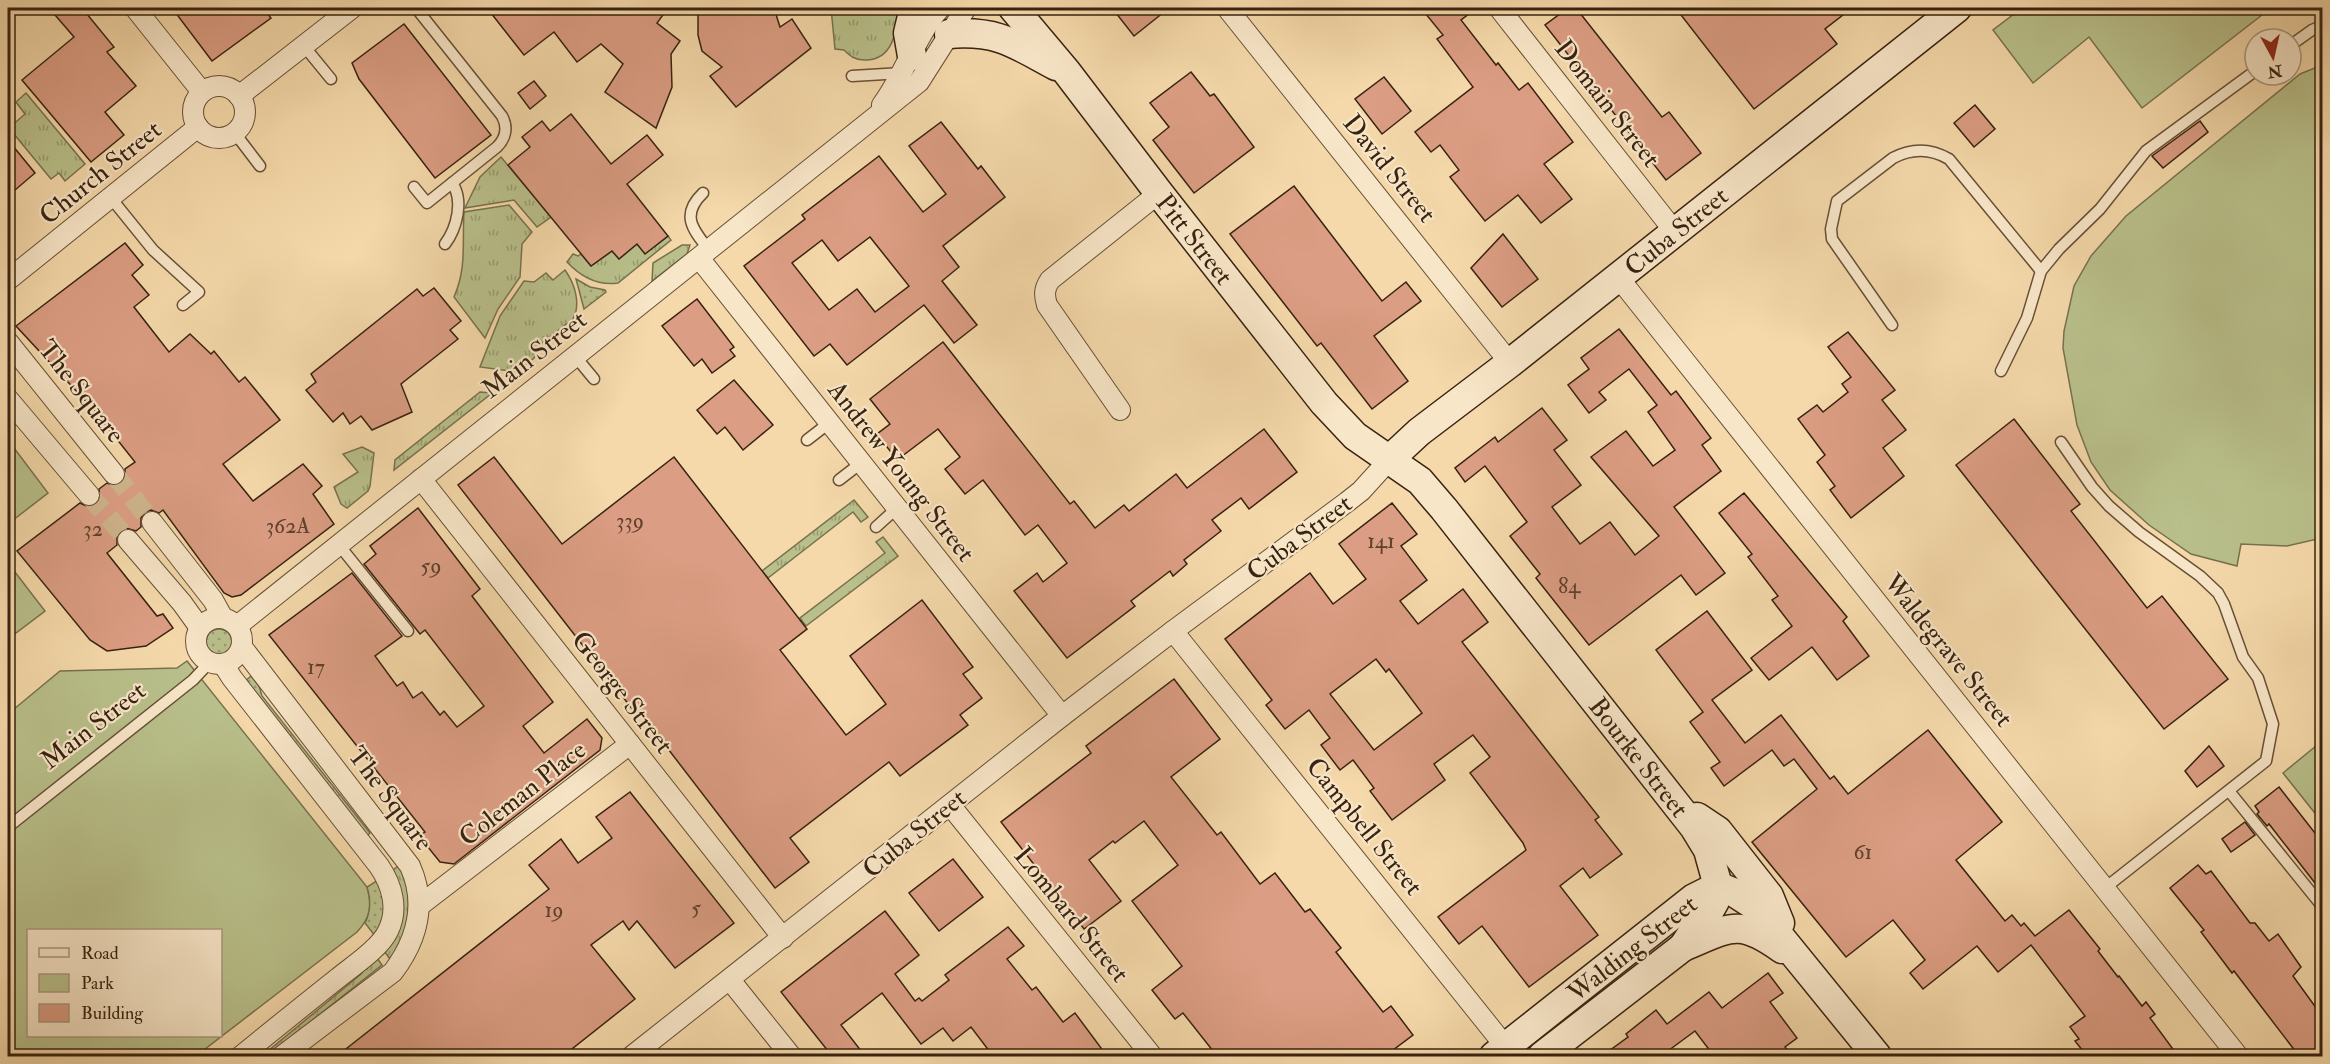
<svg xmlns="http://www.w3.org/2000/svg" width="2330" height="1064" viewBox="0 0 2330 1064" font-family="'IM FELL Double Pica',serif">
<defs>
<pattern id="grass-tufts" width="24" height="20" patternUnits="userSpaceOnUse" patternTransform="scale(1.5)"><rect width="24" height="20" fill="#b9c08b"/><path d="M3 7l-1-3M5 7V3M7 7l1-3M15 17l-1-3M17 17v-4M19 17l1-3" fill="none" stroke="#979c70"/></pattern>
<pattern id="garden-dots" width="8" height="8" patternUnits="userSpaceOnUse" patternTransform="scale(1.5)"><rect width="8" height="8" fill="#b9c08b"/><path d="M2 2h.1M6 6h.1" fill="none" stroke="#979c70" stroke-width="1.8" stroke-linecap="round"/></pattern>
</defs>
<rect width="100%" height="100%" fill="#f5d9aa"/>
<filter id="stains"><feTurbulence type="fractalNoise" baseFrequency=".00333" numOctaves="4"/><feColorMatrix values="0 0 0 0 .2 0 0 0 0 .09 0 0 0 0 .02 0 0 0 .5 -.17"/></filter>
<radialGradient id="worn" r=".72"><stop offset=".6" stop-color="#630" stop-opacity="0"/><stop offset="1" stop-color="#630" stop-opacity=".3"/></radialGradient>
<g fill="url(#grass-tufts)" stroke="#78714e" stroke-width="1.5">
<path d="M831 8H897C898 30 893 61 864 60 855 60 850 56 844 50L835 49Z"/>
<polygon points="26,93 85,164 65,181 59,173 51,179 9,128 25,114 16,102"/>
<polygon points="501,157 551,217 537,227 514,200 465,208 480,177"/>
<path d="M509 205 532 232 522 244 520 277 498 309 485 338 454 297C467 267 462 244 464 212Z"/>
<path d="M668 236 671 240 618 283C597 286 581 277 567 262L573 254 578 256 581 254 591 266 612 251 619 259 637 244 645 253Z"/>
<polygon points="682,245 690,245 687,254 652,281 653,263"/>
<path d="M565 270C575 284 581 304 573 319L543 342 534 358 517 372 480 367 500 316 524 281 534 282 546 273 553 280Z"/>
<polygon points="480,392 492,393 394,470 395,460"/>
<polygon points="362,447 374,453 370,486 368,491 347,508 341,504 334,487 358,472 343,454"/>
<polygon points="854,500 868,517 861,522 853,512 768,578 762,571"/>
<polygon points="883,537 898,556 806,626 800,618 885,553 876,542"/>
<path d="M401 864 406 869C409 903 415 931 390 959L381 947 397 883 393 870Z"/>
<polygon points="375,955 382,965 267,1056 262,1056 361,974"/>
</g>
<g fill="#b9c08b" stroke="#78714e" stroke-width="1.5" fill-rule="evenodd">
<polygon points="2022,8 2271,8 2142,108 2089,37 2033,83 1993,30"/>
<polygon points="2322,65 2322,538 2287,546 2241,544 2237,566 2191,554 2149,525 2110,490 2091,462 2077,425 2063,348 2064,331 2074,286 2091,256 2126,216 2300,74"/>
<polygon points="8,440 48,493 8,524"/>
<polygon points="8,563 45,611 8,639"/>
<path d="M187 661 367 887C373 906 370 918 357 932L196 1056H8V714L60 671 177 668ZM28 930H220V1036H28Z"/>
<polygon points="2322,741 2322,822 2283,773"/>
</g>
<g fill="url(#garden-dots)" stroke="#78714e" stroke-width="1.5">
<polygon points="576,279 590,287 605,290 606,292 584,309"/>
<circle cx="219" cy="642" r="13"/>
<polygon points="251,676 259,686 262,696 370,833 367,836 244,682"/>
<path d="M378 880C388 899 385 919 375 936L365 923C371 911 371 900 367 887Z"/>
</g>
<g fill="#db9d83" stroke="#382211" stroke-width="1.5" fill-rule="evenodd">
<polygon points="49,8 82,8 114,47 107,52 136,86 105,112 124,135 91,162 22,80 74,37"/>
<polygon points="172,8 263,8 271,18 212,61"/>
<polygon points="487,8 668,8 657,23 680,41 671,54 672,87 656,128 605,92 623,64 601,44 577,62 554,32 524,55"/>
<polygon points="698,8 774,8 780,27 792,19 811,48 736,107 710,76 722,67 702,51 698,35"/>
<polygon points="1112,8 1169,8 1134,36"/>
<polygon points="1421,8 1477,8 1461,20 1496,65 1498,63 1519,90 1528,83 1573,142 1544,164 1572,199 1541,223 1518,195 1485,221 1450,177 1459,170 1440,145 1431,152 1415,132 1473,87 1437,39 1443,35"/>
<polygon points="1568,8 1576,8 1662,117 1669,112 1701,153 1666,180 1545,25"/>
<polygon points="1691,8 1852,8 1825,29 1837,44 1754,109 1681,15"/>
<polygon points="404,24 491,135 435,178 359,79 352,63"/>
<polygon points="1191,72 1210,96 1214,94 1254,147 1194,193 1153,140 1169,127 1150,103"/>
<polygon points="1384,77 1411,111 1382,134 1355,99"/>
<polygon points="534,81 546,96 530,109 518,93"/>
<polygon points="1975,105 1995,129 1974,147 1954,123"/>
<polygon points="571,114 611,164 647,135 663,155 627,184 668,236 645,254 637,244 619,259 612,251 591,266 508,165 530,147 522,137 542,121 550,131"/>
<polygon points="2200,121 2208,132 2163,168 2152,156"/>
<path d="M941 122 978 169 981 166 1005 197 943 246 959 267 942 281 977 325 954 343 924 305 847 365 830 344 814 356 744 266 805 219 802 215 879 156 923 212 946 194 909 146ZM870 237 909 286 875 312 857 289 829 310 792 263 822 240 838 261Z"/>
<polygon points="8,140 35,173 8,196"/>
<polygon points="1294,186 1382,301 1406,282 1421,301 1374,336 1408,381 1372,409 1321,343 1317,346 1230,234"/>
<polygon points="1503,234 1538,279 1502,307 1471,268"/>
<polygon points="125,243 143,265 132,275 149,295 134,307 169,352 190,334 211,354 214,351 239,382 245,377 280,420 223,464 253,501 303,464 322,486 313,494 334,524 241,595 232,597 224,593 163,510 159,513 151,510 145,512 141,518 141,527 136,531 126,528 121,531 117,537 117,545 107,553 157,616 163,614 173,628 146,646 107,651 90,640 17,551 80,503 86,506 96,504 100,498 99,489 107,483 115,486 121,484 125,478 125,469 135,462 93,409 16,326"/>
<polygon points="434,288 461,321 450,330 458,339 401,384 412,412 372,430 361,416 350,424 343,413 333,422 306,390 316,382 311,374 417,289 423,296"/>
<polygon points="697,299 734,347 730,350 735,356 712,373 702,359 694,366 662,326"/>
<polygon points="1619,329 1671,395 1676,391 1711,438 1702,445 1721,471 1674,507 1725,573 1696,595 1681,575 1589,645 1536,578 1540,574 1510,536 1527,522 1485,466 1465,482 1455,468 1495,437 1498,442 1542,408 1567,440 1554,450 1581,485 1552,507 1580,544 1610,522 1635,555 1659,536 1591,457 1626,431 1653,466 1675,450 1648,412 1657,405 1629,369 1599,392 1606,400 1589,413 1568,385 1589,369 1581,358"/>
<polygon points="1848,332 1895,390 1882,400 1906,430 1883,448 1904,476 1851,518 1830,490 1835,486 1817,462 1825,455 1798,419 1817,405 1823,412 1848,392 1842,384 1851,377 1828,347"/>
<polygon points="943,342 1070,504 1074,501 1095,528 1124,505 1129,511 1176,474 1187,488 1264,429 1297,472 1249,509 1241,498 1212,520 1221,531 1184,560 1187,564 1173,576 1170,571 1131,601 1135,606 1067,658 1014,591 1037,573 1043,582 1067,563 1038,525 1025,535 983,480 965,494 945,469 960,457 938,429 897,460 877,434 890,424 870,399"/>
<polygon points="734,380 773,425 743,450 725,427 717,434 697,410"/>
<polygon points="2014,419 2080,504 2071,511 2147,608 2162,596 2228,679 2164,729 1956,465"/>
<polygon points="494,457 562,544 674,457 807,629 780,650 846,735 886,704 850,656 922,600 973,667 963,674 982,698 960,715 968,725 900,776 889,762 790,838 809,862 775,888 665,745 636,708 633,710 458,485"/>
<polygon points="1744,493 1847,617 1843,621 1869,656 1837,680 1812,647 1769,680 1751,658 1792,626 1772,600 1778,596 1748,557 1752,554 1719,513"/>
<path d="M1392 503 1417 534 1401 546 1427 580 1400 601 1418 624 1463 589 1488 622 1462 642 1599 817 1595 820 1622 854 1590 878 1583 868 1560 886 1598 935 1529 987 1482 926 1459 944 1438 917 1526 850 1523 843 1470 773 1490 757 1473 735 1434 764 1445 780 1392 820 1370 791 1374 788 1353 760 1340 770 1321 745 1330 738 1309 710 1285 729 1266 705 1272 700 1225 639 1310 573 1333 604 1366 579 1339 544ZM1376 659 1386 672 1389 669 1422 713 1374 750 1330 694Z"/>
<polygon points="418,508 480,589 472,596 553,702 523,726 544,753 587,719 602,738 600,750 454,864 440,862 419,836 425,832 269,635 352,573 402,636 375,656 397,686 403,682 413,698 422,692 440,715 444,711 457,727 484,706 425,630 420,634 364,564 376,554 370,546"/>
<polygon points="1707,611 1752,670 1712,700 1745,743 1781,715 1830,779 1834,776 1848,794 1928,730 2002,822 1956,860 2005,921 2012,915 2021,926 2024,923 2035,936 2069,910 2100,949 2098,951 2118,977 2119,976 2142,1006 2146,1002 2155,1014 2150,1018 2178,1056 2087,1056 2075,1041 2079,1039 2070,1027 2085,1016 2031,945 1998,972 1977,946 1923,989 1910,973 1925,960 1893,920 1846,957 1752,842 1817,789 1794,759 1784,766 1772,750 1724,786 1711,768 1720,762 1690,722 1703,712 1656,650"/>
<polygon points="1174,679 1220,739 1171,777 1217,835 1221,832 1260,884 1275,873 1305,912 1310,909 1341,948 1336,952 1383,1012 1391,1006 1413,1035 1385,1056 1217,1056 1183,1013 1175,1019 1152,990 1182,966 1132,901 1178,865 1144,821 1115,843 1113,841 1089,860 1121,901 1084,929 1001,822 1091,753 1086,746"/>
<polygon points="2209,746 2224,766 2197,787 2185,771"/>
<polygon points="2279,787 2322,842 2322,892 2269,824 2267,826 2257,814 2259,812 2255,806"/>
<polygon points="630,792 734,923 675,968 637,921 629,930 623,921 591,945 635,999 563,1056 337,1056 549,889 529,865 561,839 578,863 612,838 596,817"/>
<polygon points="2245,822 2255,835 2231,852 2222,839"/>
<polygon points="953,859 983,897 939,931 909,893"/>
<polygon points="2198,865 2206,874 2211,871 2250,923 2255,923 2269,941 2278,934 2301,967 2293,976 2322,1016 2322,1056 2299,1056 2234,971 2232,973 2201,932 2204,930 2170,888"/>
<polygon points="885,911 919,955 895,974 915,1001 919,998 922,1001 949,980 945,975 1008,927 1024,946 1007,959 1032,990 1036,987 1063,1022 1075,1013 1107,1056 993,1056 971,1027 953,1041 943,1028 921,1044 882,993 841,1025 865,1056 832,1056 781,992"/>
<polygon points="1768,973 1783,993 1770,1002 1797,1038 1785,1047 1792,1056 1714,1056 1695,1031 1661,1056 1602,1056 1628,1037 1626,1034 1656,1010 1667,1024 1709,992 1722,1008"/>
</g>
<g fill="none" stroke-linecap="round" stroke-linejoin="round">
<g stroke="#cfb48b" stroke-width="20" stroke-dasharray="20 10" stroke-linecap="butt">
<polyline points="114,474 152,522"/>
<polyline points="89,495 128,540"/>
</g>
<g stroke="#675037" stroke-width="13">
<g id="lane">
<polyline points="2291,45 2312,30 2322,26"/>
<polyline points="304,46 331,79"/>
<polyline points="852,76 902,73"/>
<polyline points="234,132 260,166"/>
<path d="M414 187 427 203 497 147C506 138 508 127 502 116L416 8"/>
<path d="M703 193C680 215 693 230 709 250"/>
<polyline points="111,198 153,250 199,292 183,305"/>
<path d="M445 244C457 228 464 200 452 183"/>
<path d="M1892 325 1832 239 1831 229 1837 201 1893 158C1912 148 1930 148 1949 159L2041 271"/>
<polyline points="575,356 594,379"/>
<polyline points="2001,371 2027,318 2041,271 2059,249 2100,209 2146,151 2255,71"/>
<polyline points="807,440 829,423"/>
<polyline points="2061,442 2092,487 2109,506 2139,532 2200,576 2218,593 2224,604 2243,657 2258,678 2273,724 2266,761 2105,888"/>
<polyline points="839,480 861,463"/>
<polyline points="876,527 897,508"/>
<polyline points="339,545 408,631"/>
<polyline points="2229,791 2322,906"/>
<polyline points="8,827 193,680 210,662"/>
</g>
</g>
<g stroke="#675037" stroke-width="22">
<g id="street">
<polyline points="135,8 202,92"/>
<polyline points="1227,8 1510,363"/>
<polyline points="1499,8 1675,232"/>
<circle cx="219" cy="112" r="26"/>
<polyline points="239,96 352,8"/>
<path d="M882 105C905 74 915 37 940 8"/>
<polyline points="699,258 1062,716"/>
<polyline points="1618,277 2238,1056"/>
<polyline points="8,280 198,127"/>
<polyline points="8,342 114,474"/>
<polyline points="8,399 89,495"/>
<path d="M1120 410 1047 305C1044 295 1044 289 1050 280L1159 193"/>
<polyline points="421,479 783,938"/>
<polyline points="152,522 213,600 223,618"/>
<polyline points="128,540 182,603 200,628"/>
<circle cx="219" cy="641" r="23"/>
<polyline points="237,626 919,82 966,8"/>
<polyline points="1173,631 1513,1056"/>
<path d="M242 647 410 866C427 904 417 940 393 972L282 1056"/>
<path d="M223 664 232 678 379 866C392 885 399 909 388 931 380 948 353 966 338 978 305 1004 273 1030 241 1056"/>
<polyline points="950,805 1152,1056"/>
<polyline points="419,906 630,744"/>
<polyline points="730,980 791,1056"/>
<polyline points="632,1056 1062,716 1173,631 1347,502 1361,491 1390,459"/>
</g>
</g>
<g stroke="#382211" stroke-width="31">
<g id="secondary">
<polyline points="1013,8 1066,71 1159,193 1324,403 1355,436 1420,481 1444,509 1694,827 1708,850 1718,886 1715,901 1707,915 1694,930 1683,947 1542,1056"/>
<path d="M949 34C998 30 1015 44 1056 66"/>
<polyline points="912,56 908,33 914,8"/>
<polyline points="1390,459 1419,432 1510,363 1957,8"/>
<polyline points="1697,817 1718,831 1769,896 1780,923"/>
<polyline points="1718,886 1735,893 1755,906 1877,1056"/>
<path d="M1683 947C1729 928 1738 917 1782 949"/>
<polyline points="1494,1056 1694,898 1718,886"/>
</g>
</g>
<use href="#lane" stroke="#f8e6c8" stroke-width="10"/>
<use href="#street" stroke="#f8e6c8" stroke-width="20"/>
<use href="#secondary" stroke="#f8e6c8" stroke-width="28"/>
</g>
<g text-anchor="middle" stroke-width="4.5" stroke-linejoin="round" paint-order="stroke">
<g font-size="22" fill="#61412e">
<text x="630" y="528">339</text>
<text x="288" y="533">362A</text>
<text x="93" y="536">32</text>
<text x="1381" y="548">141</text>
<text x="431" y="573">59</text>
<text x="1569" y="593">84</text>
<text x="316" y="674">17</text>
<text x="1863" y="859">61</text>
<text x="696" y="915">5</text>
<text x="554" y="917">19</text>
</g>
<g font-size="26" fill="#382211" stroke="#f8e6c8">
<text transform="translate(1608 103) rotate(52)" y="9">Domain Street</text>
<text transform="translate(1390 168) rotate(51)" y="9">David Street</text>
<text transform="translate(100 172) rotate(-39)" y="9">Church Street</text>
<text transform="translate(1676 231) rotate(-39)" y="9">Cuba Street</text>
<text transform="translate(1195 239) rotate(52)" y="9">Pitt Street</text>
<text transform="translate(534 354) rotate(-38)" y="9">Main Street</text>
<text transform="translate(82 391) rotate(52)" y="9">The Square</text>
<text transform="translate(902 471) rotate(52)" y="9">Andrew Young Street</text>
<text transform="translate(1299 537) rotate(-37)" y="9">Cuba Street</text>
<text transform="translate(1949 650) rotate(51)" y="9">Waldegrave Street</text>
<text transform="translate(623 692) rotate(52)" y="9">George Street</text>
<text transform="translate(93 725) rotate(-38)" y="9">Main Street</text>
<text transform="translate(1639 757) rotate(52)" y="9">Bourke Street</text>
<text transform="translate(522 793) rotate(-38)" y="9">Coleman Place</text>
<text transform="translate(391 798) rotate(53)" y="9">The Square</text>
<text transform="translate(1365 826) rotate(51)" y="9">Campbell Street</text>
<text transform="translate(914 833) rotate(-39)" y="9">Cuba Street</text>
<text transform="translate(1072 914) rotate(51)" y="9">Lombard Street</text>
<text transform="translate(1632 948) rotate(-38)" y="9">Walding Street</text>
</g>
</g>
<rect width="2330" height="1064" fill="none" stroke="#f5d9aa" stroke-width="30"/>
<rect x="9" y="9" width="2312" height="1046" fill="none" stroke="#382211" stroke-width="3"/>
<rect x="15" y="15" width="2300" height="1034" fill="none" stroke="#382211" stroke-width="1.5"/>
<rect x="27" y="929" width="195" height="108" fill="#f8e6c8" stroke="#ab987f" stroke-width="1.5"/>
<rect x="39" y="948" width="30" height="9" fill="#f8e6c8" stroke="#ab987f" stroke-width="1.5"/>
<text x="81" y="959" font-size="18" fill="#382211">Road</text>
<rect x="39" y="974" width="30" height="18" fill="#b9c08b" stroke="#ab987f" stroke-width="1.5"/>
<text x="81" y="989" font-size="18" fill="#382211">Park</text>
<rect x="39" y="1004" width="30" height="18" fill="#db9d83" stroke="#ab987f" stroke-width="1.5"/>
<text x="81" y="1019" font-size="18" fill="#382211">Building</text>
<g transform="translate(2273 57) rotate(172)"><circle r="28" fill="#f8e6c8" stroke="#ab987f" stroke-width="1.5"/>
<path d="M0-4.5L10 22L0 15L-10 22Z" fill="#8f2418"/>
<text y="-9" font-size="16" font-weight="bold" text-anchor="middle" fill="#382211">N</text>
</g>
<rect width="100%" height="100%" filter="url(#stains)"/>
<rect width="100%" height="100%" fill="url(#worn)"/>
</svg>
